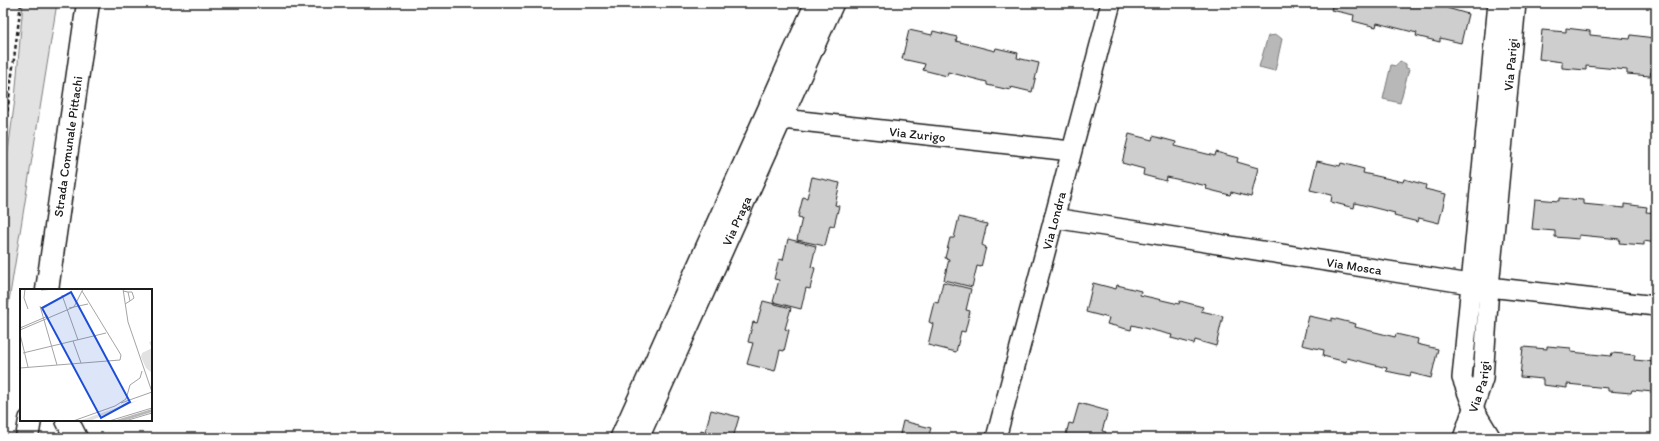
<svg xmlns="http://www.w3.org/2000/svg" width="1659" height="441" viewBox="0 0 1659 441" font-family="Itim,sans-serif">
<rect width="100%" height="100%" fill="#fff"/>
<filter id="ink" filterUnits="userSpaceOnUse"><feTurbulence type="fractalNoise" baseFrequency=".025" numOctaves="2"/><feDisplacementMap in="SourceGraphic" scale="8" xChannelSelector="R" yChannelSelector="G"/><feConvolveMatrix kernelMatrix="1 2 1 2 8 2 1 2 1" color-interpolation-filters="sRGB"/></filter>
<g filter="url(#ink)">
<polygon fill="#e2e2e2" stroke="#7f7f7f" points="23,3 57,3 3,338 3,188 15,99"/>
<g fill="#b8b8b8" stroke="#7a7a7a">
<polygon points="1277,35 1282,39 1275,71 1259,67 1268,36"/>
<polygon points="1400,61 1406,64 1406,68 1409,69 1400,103 1383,99 1391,65 1396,66"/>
<polygon points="784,431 817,438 782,438"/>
</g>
<g fill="#cecece" stroke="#1c1c1c">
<polygon points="1259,3 1274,3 1273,6"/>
<polygon points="1275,3 1296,3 1294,8"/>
<polygon points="1333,3 1443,3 1448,4 1447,8 1468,14 1461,43 1440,38 1440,42 1416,36 1417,33 1377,23 1376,27 1353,21 1354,15 1331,10"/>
<polygon points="1566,28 1590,31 1590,35 1630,39 1631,35 1654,38 1653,43 1656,43 1656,73 1651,72 1650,76 1627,74 1627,70 1586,66 1586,70 1562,68 1562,62 1539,59 1542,30 1566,32"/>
<polygon points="909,30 932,35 933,31 957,37 956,41 995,51 996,48 1018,53 1017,58 1039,63 1032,92 1011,87 1010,90 987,85 987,82 948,72 947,76 923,70 925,64 902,59"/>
<polygon points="1129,134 1152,140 1153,136 1176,142 1175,146 1215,156 1216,152 1238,158 1237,162 1258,168 1251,197 1231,192 1230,195 1206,189 1207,186 1167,177 1166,181 1143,175 1144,169 1122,163"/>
<polygon points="1317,161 1340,166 1341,163 1364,169 1363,173 1403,182 1404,179 1426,185 1425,189 1446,194 1439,223 1419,218 1418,222 1394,216 1395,213 1355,203 1354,208 1331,202 1332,195 1310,190"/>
<polygon points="812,177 840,183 835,205 839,206 834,226 830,225 825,246 797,240 802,218 798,217 803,197 807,198"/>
<polygon points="1559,198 1583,200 1583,204 1624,208 1624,204 1647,207 1646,212 1656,213 1656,243 1644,241 1644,245 1619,243 1620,239 1579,235 1579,239 1555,237 1555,231 1532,229 1535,199 1559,201"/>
<polygon points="959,217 987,224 982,245 986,247 981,267 977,266 972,287 944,280 949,259 945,258 950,238 954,238"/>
<polygon points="788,239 816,246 811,267 815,268 810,289 806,288 801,309 773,302 779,280 774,279 779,259 783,260"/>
<polygon points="943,282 971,289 966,310 970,311 965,332 961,331 956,352 928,345 933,324 929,322 934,302 938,303"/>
<polygon points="1093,283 1116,289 1117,285 1141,291 1140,295 1179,304 1180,301 1203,307 1201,311 1223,316 1216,346 1195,340 1194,344 1171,338 1172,335 1132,325 1131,330 1107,324 1109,318 1086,312"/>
<polygon points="763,301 791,308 785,329 789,330 784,351 780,350 775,371 747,364 753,343 748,342 753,322 757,323"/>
<polygon points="1309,316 1332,321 1332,318 1356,324 1355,327 1395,337 1396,334 1418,339 1417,344 1438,349 1431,378 1411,373 1410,376 1386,371 1387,368 1347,358 1346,362 1323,356 1324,350 1302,345"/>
<polygon points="1547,346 1571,348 1571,352 1611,356 1612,353 1635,355 1634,360 1656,362 1653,392 1632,390 1631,393 1608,391 1608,388 1567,384 1567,388 1543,385 1543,379 1520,377 1523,347 1547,349"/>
<polygon points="1079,403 1108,411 1102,431 1106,432 1104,438 1065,438 1069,423 1073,424"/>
<polygon points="711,410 739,417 733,438 700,438 701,431 705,432"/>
<polygon points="903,421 931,428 928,438 899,438"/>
</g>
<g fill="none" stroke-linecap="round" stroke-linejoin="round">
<g stroke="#1c1c1c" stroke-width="22">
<g id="street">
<path id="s1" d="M772 115 783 119 1071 151"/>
<path id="s2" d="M1054 218 1489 287 1656 306"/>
<polyline points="620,438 815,3"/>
<path id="s3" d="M639 438 834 3"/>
<path id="s4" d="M996 438 1111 3"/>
<path id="s5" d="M1463 438 1483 379 1489 287 1516 3"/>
<polyline points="1491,438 1474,410 1462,378 1498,3"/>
</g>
</g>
<g stroke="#1c1c1c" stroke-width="25">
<g id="secondary">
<path id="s6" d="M47 290 88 3"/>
<polyline points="67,420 76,438"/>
<polyline points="27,438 30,420"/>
</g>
</g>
<polyline stroke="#1c1c1c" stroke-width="2.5" stroke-dasharray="4 3" stroke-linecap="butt" points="3,146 21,3"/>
<use href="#street" stroke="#fff" stroke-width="19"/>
<use href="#secondary" stroke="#fff" stroke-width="22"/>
</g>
</g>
<g text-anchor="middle" stroke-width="3" stroke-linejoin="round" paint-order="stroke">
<g font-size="13" fill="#1c1c1c" stroke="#fff">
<text dy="5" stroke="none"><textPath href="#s5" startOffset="378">Via Parigi</textPath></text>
<text dy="5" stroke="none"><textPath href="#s1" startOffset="147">Via Zurigo</textPath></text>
<text dy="5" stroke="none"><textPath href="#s6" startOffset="145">Strada Comunale Pittachi</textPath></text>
<text dy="5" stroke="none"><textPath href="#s4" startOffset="225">Via Londra</textPath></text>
<text dy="5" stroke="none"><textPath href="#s3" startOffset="238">Via Praga</textPath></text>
<text dy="5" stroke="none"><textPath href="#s2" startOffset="304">Via Mosca</textPath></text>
<text dy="5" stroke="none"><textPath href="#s5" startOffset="54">Via Parigi</textPath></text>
</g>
</g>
<g transform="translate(20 289)">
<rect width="132" height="132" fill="#fff"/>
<path d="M132 52V84L126 79 121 68 122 64 132 59 129 53ZM119 111 70 132H59L113 113Z" fill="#e2e2e2"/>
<path d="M132 120V123L103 132H93Z" fill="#b8b8b8"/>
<path fill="none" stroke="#a4a4a4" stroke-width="1" d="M5 0 4 9 8 20M103 0 108 33 132 103M21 1 38 0M62 2 101 66 100 71M103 2 108 3 110 12 105 15M108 3H112L114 9 110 12M42 6 58 51M20 17 37 76M49 19 68 15M0 39 28 27M0 41 54 18 63 0M0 45 8 78M53 52 61 74M3 64 86 44M0 79 100 71M101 114 132 103M95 117 106 110 110 96 120 89 122 82M53 132 95 117M89 132 132 119M105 132 132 124"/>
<path fill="#1d4ed8" fill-opacity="0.15" stroke="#1d4ed8" stroke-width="2" d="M51 3 110 113 81 129 22 19Z"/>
<rect width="132" height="132" fill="none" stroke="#1c1c1c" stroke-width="2"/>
</g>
<rect width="1659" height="441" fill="none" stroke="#fff" stroke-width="16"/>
<rect x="8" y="8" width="1643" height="425" fill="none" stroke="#1c1c1c" stroke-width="1.5" filter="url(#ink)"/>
</svg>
